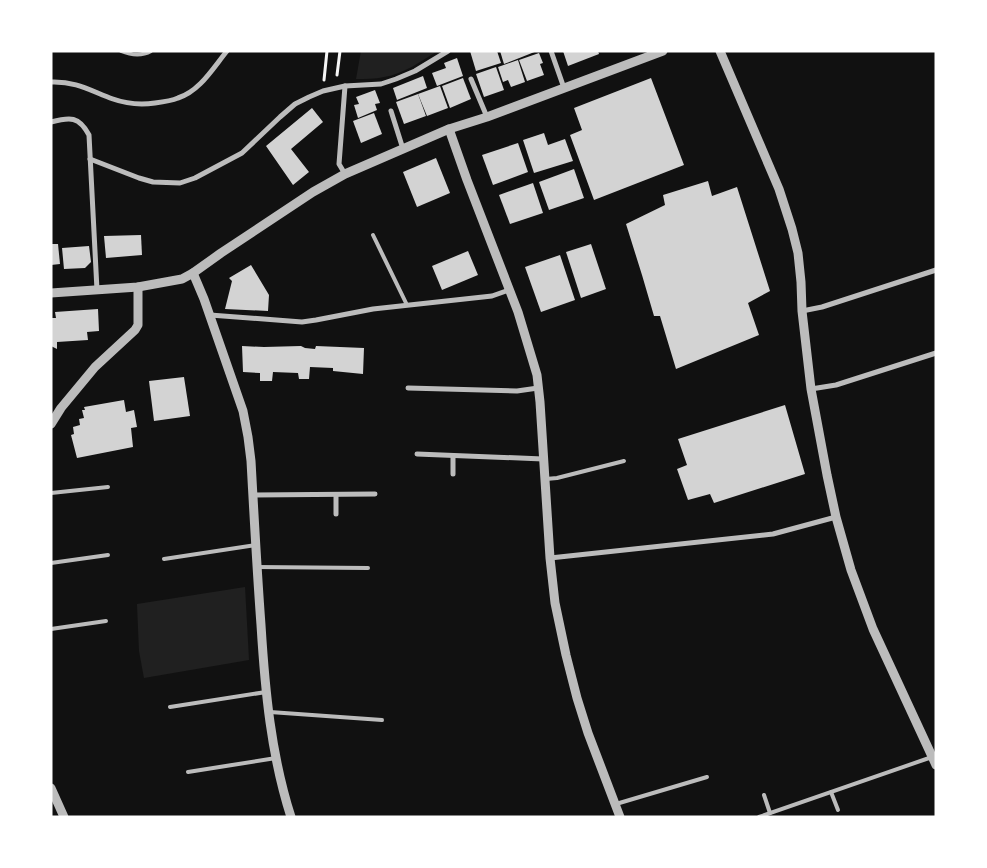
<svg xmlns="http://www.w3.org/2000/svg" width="987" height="868" viewBox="0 0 987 868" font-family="Overpass,sans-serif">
<rect width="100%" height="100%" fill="#111"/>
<g fill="#202020">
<path d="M361 51H438C421 61 404 74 384 77 375 79 365 79 356 79Z"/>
<polygon points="245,587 249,660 144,678 139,651 137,604"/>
</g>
<g fill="#d3d3d3">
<polygon points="470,51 497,51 501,63 476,71"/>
<polygon points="500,51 537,51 504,64"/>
<polygon points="563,51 598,51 599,54 568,66"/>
<polygon points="539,53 543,63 540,64 544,75 527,81 519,60"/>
<polygon points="457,58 463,76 437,86 432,73 446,68 444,63"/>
<polygon points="518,60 525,82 511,87 508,80 503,82 498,67"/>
<polygon points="496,67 504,90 484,97 476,74"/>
<polygon points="423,76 427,88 397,100 393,88"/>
<polygon points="463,78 471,99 450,108 442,86"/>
<polygon points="651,78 684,165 594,200 570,135 582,130 574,108"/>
<polygon points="440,86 448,108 427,116 418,94"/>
<polygon points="375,90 380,103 375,104 377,110 358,118 354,105 359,104 356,97"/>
<polygon points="418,94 426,116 404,124 396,102"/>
<polygon points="312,108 323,122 291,149 309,172 293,185 266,146"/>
<polygon points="374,113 382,134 361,143 353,121"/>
<polygon points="544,133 548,145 565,139 573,161 534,173 523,140"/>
<polygon points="518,143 528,172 493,185 482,155"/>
<polygon points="436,158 450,193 417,207 403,172"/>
<polygon points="574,169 584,198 549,210 539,182"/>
<polygon points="708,181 712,196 737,187 770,291 748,303 759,335 676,369 660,316 654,316 642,275 626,224 665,205 663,195"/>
<polygon points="533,183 543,213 510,224 499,195"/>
<polygon points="141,235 142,255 106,258 104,236"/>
<polygon points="51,244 58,244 60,264 51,265"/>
<polygon points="591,244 606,289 581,298 566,252"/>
<polygon points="89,246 91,262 85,268 64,269 62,248"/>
<polygon points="468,251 478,275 442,290 432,266"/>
<polygon points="560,255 575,300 541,312 525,267"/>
<polygon points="251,265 269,295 268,311 225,309 232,281 229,278"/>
<polygon points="98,309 99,331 87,332 88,340 57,342 57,349 51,346 51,318 56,318 55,312"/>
<polygon points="242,346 264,347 301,346 305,348 315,349 316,346 364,348 363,374 333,371 333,368 310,367 309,379 299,379 298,373 273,372 272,381 260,381 260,373 243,372"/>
<polygon points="184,377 190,416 154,421 149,381"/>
<polygon points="124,400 126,412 134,410 137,427 131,428 133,447 77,458 71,435 74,434 73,427 80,425 79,419 84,418 82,410 85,410 84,407"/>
<polygon points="785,405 805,474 714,503 710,494 688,500 677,469 687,465 678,439"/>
</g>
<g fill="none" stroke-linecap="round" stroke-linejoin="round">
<g stroke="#f5f5f5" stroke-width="3">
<polyline points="337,75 340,51"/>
<polyline points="324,80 327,51"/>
</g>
<g stroke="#bcbcbc" stroke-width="4">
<path d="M121 51C131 55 142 56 151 51"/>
<polyline points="373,235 407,305"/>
<polyline points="546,479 557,478 624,461"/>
<polyline points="51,493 108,487"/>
<polyline points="164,559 256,545"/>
<polyline points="51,563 108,555"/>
<polyline points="257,567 368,568"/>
<polyline points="51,629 106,621"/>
<polyline points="170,707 266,692"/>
<polyline points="270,712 382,720"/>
<polyline points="188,772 276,758"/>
<polyline points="831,792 838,810"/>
<polyline points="764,795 770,813"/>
<polyline points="616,804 707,777"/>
<polyline points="759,817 932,757"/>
</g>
<g stroke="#bcbcbc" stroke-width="5">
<polyline points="551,51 564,88"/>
<polyline points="471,79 487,117"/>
<path d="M51 82C76 81 91 91 113 99 127 104 141 105 155 103 163 102 171 101 178 98 200 91 213 68 227 51"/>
<polyline points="391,111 403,149"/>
<path d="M51 122C70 117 79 116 89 135L97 290"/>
<polyline points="90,159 139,178 153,182 180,183 195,178 242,153 280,117 295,104 309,97 323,91 345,86 381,84 396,79 415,71 448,51"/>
<polyline points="345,174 339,164 345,86"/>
<polyline points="802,311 822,307 936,270"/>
<polyline points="210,315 302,322 316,320 373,309 492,296 509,290"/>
<polyline points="408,388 517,391 538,388"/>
<polyline points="811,389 836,385 936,353"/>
<polyline points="417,454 543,459"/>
<polyline points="453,474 453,456"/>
<polyline points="253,495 375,494"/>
<polyline points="336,514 336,495"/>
<polyline points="550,558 773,534 836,517"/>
</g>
<g stroke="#bcbcbc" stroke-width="9">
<polyline points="720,51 779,189 792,229 798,253 801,282 802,311 811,389 827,475 836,517 851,570 873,629 936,765"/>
<polyline points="449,129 467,180 518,312 537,375 540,402 550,558 555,603 566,655 577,698 588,733 620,817"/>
<path d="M193 273 204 299 243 411 248 437 251 461C254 516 257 571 261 625 265 690 271 755 291 817"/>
<polyline points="51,293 138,287 182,279 193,273 221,253 313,192 345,174 449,129 487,117 663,51"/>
<polyline points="51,424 61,408 95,367 135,330 138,325 138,287"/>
<polyline points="51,788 64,817"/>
</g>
</g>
<rect width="987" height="868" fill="none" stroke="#ffffff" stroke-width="105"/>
</svg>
